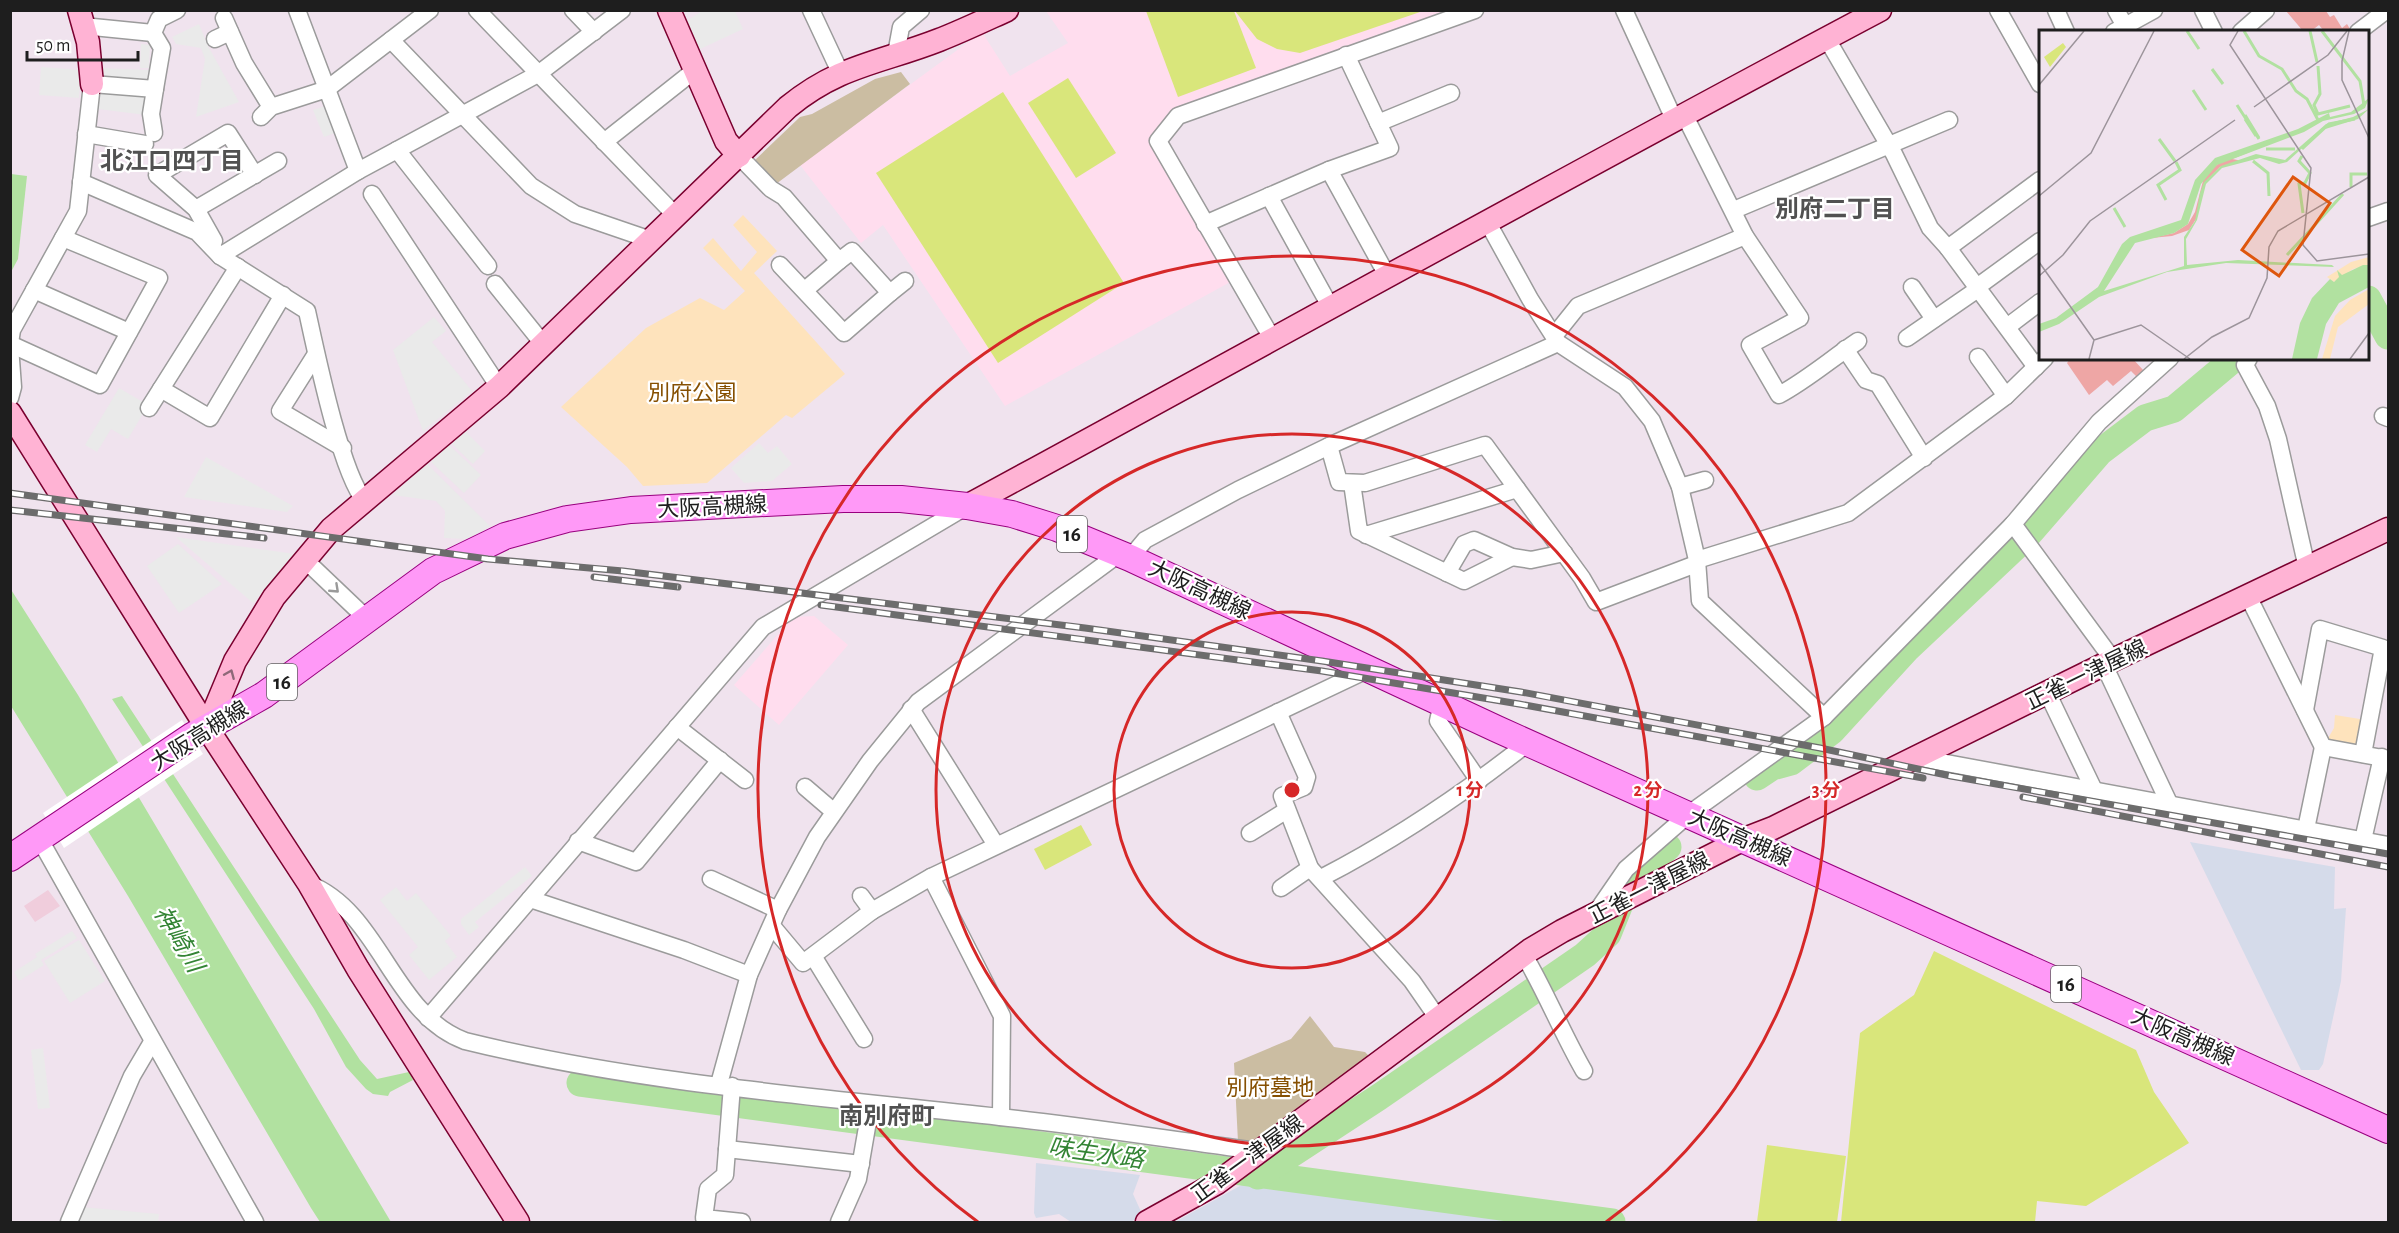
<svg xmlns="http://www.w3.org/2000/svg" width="2399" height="1233" viewBox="0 0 2399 1233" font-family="'Alegreya Sans','Noto Sans JP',sans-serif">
<rect width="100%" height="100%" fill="#f0e3ee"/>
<g fill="#d5dbea">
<polygon points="2190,842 2335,867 2334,909 2346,908 2341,981 2323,1064 2319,1070 2301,1070"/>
<polygon points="1036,1163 1140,1175 1133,1194 1143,1216 1130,1222 1071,1222 1059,1214 1036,1218 1034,1213"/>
<polygon points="1247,1182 1548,1222 1175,1222"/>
</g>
<g fill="#fde">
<polygon points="1046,11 1451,11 1175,111 1151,141 1232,281 1005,406 883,225 861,243 800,165 982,32 1010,76 1068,43"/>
<polygon points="814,616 848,645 779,725 734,685 793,617"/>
</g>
<polygon fill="#f0cddc" points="48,890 60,906 35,922 24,906"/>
<g fill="#eea6a5">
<polygon points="2286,11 2326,11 2330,17 2334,15 2342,28 2347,24 2350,29 2346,31 2339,29 2324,31 2319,25 2311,31 2303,31"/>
<polygon points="2070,359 2133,359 2144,371 2137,377 2131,371 2113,386 2107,380 2089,395 2067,363"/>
</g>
<g fill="#cbbda2">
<polygon points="901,72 910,84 776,184 754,161 800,117 812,114 875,79"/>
<polygon points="1310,1016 1334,1047 1365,1052 1368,1055 1365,1063 1253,1144 1238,1142 1234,1063 1291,1039"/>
</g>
<g fill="#fee3bc">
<polygon points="743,215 777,251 754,273 845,374 792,418 786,415 707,483 643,486 627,467 561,407 646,328 700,298 724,310 745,291 703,248 713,238 741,271 757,252 733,225"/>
<polygon points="2335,715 2366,720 2362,739 2354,745 2327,740 2334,728"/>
</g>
<g fill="#d9e67b">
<polygon points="1146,11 1234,11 1256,68 1178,97"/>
<polygon points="1235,11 1423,11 1300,53 1277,49 1257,39"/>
<polygon points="1068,78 1116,153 1076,178 1028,103"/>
<polygon points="1003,92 1124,283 998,363 876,173"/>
<polygon points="1081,825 1092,845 1045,870 1034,849"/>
<polygon points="1934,951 2136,1050 2154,1092 2189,1143 2086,1206 2037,1201 2035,1222 1841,1222 1860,1033 1914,995"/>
<polygon points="1767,1145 1846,1156 1837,1222 1757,1222"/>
</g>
<g fill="#eaeaea">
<polygon points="702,11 735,11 743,29 698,50 685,22"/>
<polygon points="199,24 208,46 239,102 196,117 205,59 201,48 176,44 172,37"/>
<polygon points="141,44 150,45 149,68 140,68"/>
<polygon points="41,67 81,70 79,98 39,95"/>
<polygon points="99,68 150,70 150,77 142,82 106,80 99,73"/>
<polygon points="100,89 148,95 146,115 98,109"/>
<polygon points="325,106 335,133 324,137 313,110"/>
<polygon points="434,317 446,331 432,342 472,391 423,431 393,350"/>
<polygon points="119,388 148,405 128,439 111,429 97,452 85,445"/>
<polygon points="465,431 485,451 473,464 452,444"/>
<polygon points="759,443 768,453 777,446 792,464 772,481 744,483 731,468"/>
<polygon points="448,444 481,475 464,493 431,462"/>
<polygon points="206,457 293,506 287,512 184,497"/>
<polygon points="427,464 490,526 468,539 444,538 445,511 436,501 393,495"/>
<polygon points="176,537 295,554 253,603"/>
<polygon points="178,544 222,584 179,613 147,566"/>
<polygon points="525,867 532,876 475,922 479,927 469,935 461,924 461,919"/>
<polygon points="396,887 407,901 416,893 451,936 445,941 457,957 429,980 409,955 418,947 380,900"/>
<polygon points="72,931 77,938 41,960 44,965 19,981 14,972 37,957 35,954"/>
<polygon points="79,940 105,981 70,1003 44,961"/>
<polygon points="43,1048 50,1108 38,1109 31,1050"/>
<polygon points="82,1207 159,1214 158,1222 77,1222"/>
</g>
<g fill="#b1e1a0">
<polygon points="11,174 27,176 18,259 11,272"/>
<polygon points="10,588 78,695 391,1222 320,1222 311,1208 128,896 11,706"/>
<polygon points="122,696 360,1060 377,1079 409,1072 413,1080 390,1092 388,1096 373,1094 366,1089 346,1067 314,1009 112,699"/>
</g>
<polygon fill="#fff" points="182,720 203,754 64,848 43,813"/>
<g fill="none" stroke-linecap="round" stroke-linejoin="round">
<g stroke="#b1e1a0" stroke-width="27">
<polyline points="2368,299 2388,336"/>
<polyline points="1757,777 1772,767 1791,762 1832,731 1907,649 2028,535 2100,452 2145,418 2174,409 2235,358"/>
<polyline points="580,1083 1612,1222"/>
<polyline points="1258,1176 1379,1097 1585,955 1608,934 1628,884 1668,847"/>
</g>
<g stroke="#9b9b9b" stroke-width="19">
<g id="street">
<polyline points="297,10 358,171"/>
<polyline points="477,10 677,217"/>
<polyline points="573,10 594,32"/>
<polyline points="811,10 840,72"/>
<polyline points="1624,10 1674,119"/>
<polyline points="1998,10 2040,84"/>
<polyline points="2056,10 2066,32"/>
<polyline points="2116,10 2125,26"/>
<polyline points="2203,10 2214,32"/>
<polyline points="224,18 244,63 271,107"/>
<polyline points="83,26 153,33"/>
<polyline points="2114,32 2154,10"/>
<polyline points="2241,32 2266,10"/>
<polyline points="2358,32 2387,10"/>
<polyline points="215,39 230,32"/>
<polyline points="1827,39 1894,154 1930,228 1948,248"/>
<polyline points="391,40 531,186 575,214 651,240"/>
<polyline points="896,54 901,27 921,10"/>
<path d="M1684 114 1745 236 1800 318 1750 345 1779 395C1807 380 1831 359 1858 341"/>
<polyline points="261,117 271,107 327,89 430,10"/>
<polyline points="1378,123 1451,93"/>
<polyline points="154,133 151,114 155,89"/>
<polyline points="86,134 145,144"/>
<polyline points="604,142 695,70"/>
<polyline points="397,150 488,266"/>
<polyline points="739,156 771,189 784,197 839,261 852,251 890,293 844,333 780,265"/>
<polyline points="1329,170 1388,277"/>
<path d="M81 182 197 232 220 256 307 311C316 352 341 474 365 501"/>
<polyline points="372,194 499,387"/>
<polyline points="1269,196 1331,308"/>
<polyline points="196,209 278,161"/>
<polyline points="1734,210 1949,120"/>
<polyline points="2368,218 2388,211"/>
<polyline points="1488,223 1530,299 1558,343 1625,387 1652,421 1680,487 1697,560 1700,601 1824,717"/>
<polyline points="1205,224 1329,170 1390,148 1346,55"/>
<polyline points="214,241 196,209 157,175 228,133 255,175"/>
<polyline points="220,256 358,171 538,74 622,10"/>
<polyline points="495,284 544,345"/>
<polyline points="1912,287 1934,319"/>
<polyline points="1977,287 2040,241"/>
<polyline points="34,290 129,332"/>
<polyline points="805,290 839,261"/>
<polyline points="890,293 905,281"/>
<polyline points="2007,327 2040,302"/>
<polyline points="1554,336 1578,306 1745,236"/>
<polyline points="1907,338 1978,289"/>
<polyline points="1273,340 1158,141 1178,116 1475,10"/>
<polyline points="10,343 12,330 78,211 92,84 155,89 162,48 153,33 159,19 177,10"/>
<polyline points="10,344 100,385 159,278 63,238"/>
<polyline points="10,346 13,387 10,398"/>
<polyline points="1845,349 1866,380 1878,384 1924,458"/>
<polyline points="316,354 280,411 343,448"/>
<polyline points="1978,357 2006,396"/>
<polyline points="2249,358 2245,365 2267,406 2278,439 2307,568"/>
<polyline points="2036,367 1948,248 2040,180"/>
<polyline points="161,389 210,418 283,295"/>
<polyline points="149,408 238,267"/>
<polyline points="2383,416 2388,418"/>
<polyline points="1329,446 1339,482 1365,483 1485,445 1582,578 1596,602 1696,564"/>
<polyline points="1352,483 1359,531 1464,581 1512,557"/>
<polyline points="1680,487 1705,480"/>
<polyline points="2013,524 2113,660"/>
<polyline points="1366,535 1517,489"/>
<polyline points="1130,558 1145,540 1238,490 1329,446 1558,343"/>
<polyline points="304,559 366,618"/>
<polyline points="1697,560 1848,513 2006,396 2045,358"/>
<polyline points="1447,573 1464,544 1474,540 1512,557 1531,560 1564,553"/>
<polyline points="2248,596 2323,747 2388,759"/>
<polyline points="2104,665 2169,803"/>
<polyline points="2047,692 2094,790"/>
<polyline points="1442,703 1438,721 1479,781"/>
<polyline points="911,709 996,845"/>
<polyline points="2305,710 2320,629 2383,648 2363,754"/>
<polyline points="1278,712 1307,777 1304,787 1282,796 1310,868 1412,981 1437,1017"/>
<polyline points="677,727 745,780"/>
<polyline points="1914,757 2388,845"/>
<polyline points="805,787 833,811"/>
<polyline points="2306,829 2323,747"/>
<polyline points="1250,833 1287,810"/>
<polyline points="39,838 255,1222"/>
<polyline points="2363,840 2382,757"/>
<polyline points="578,841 636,862 720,760"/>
<path d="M1321 878C1395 840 1463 794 1529 742"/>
<polyline points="711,879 778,910"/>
<path d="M309 884C381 913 392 1014 465 1041 640 1084 822 1097 1000 1117 1086 1126 1172 1140 1257 1151"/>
<polyline points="1281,888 1310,868"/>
<polyline points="861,896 872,911"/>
<polyline points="530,899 684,950 749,975"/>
<polyline points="1595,914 1626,869 1689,814 1824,717 2013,524 2099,422 2170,358"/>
<polyline points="772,926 803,963 872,911 931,877"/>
<path d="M1524 955C1546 992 1562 1033 1584 1071"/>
<polyline points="813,956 864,1039"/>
<polyline points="428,1018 763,627 967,506"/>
<polyline points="719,1084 749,975 778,910 817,837 870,761 918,702 1120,553"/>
<polyline points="732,1086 725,1175 708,1189 704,1218 742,1222"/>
<polyline points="1001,1117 1002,1016 931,877 1369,669"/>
<polyline points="727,1149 861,1164"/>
<polyline points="69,1222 132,1076 152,1042"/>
<polyline points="839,1222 858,1179 871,1104"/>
</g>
</g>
<g stroke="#7a002f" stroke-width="25">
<g id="secondary">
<polyline points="79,10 88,42 92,84"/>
<polyline points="669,10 726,141 739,156"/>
<polyline points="10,413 207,728 309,884 358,969 518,1222"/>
<path d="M967 506C1271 341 1574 172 1880 10"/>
<path d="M207 728 235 661 274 597 331 529 499 387 788 107C839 65 880 63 939 40 962 31 985 20 1007 10"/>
<polyline points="1147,1222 1217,1183 1530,950 1562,931 1742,840 1773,828 2113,660 2388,529"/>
</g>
</g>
<g stroke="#98007e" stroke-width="28">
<polyline id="primary" points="10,858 192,736 264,695 433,571 505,536 567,519 631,510 843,499 901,499 967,506 1012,514 1057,528 1130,558 1497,729 2388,1130"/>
</g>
<use href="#street" stroke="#fff" stroke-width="16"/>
<use href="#secondary" stroke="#ffb3d4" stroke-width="22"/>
<use href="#primary" stroke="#ff99f7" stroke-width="26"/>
<g stroke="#6c6c6c" stroke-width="7">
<g id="rail">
<polyline points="10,493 488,559 623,571 1085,628 1322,661 1521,692 1820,748 1951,776 2388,854"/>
<polyline points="10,510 264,538"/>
<polyline points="594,577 678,587"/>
<polyline points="821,605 1322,671 1519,704 1923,778"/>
<polyline points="2023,797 2388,867"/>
</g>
</g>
<use href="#rail" stroke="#fff" stroke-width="4.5" stroke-dasharray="14" stroke-linecap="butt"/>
</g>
<defs><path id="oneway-chevron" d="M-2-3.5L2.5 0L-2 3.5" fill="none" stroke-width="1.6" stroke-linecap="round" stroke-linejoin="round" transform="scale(1.5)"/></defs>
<use stroke="#9a9a9a" href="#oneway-chevron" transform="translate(335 589) rotate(43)"/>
<use stroke="#8e6879" href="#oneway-chevron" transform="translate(230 674) rotate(-67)"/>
<g fill="none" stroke="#d62828" stroke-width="3">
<circle cx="1292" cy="790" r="178"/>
<circle cx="1292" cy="790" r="356"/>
<path d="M978 1222A534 534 0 1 1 1606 1222"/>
</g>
<g text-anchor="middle" stroke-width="4.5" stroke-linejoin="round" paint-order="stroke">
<g fill="#fff" stroke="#626262" stroke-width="1.5">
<rect x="1057" y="516" width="30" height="36" rx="4.5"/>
<rect x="267" y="664" width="30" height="36" rx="4.5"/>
<rect x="2051" y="966" width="30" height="36" rx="4.5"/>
</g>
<g font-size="21" font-weight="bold" fill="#1e1e1e">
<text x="1072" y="541">16</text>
<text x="282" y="689">16</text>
<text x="2066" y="991">16</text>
</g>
<g font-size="22" fill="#865002" stroke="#fff">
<text x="692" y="400">別府公園</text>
<text x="1270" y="1095">別府墓地</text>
</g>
<g font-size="22" fill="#1e1e1e" stroke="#fff">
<text transform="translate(712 506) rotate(-3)" y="8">大阪高槻線</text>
<text transform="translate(1200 589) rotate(25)" y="8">大阪高槻線</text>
<text transform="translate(2086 674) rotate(-26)" y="8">正雀一津屋線</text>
<text transform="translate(199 735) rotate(-32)" y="8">大阪高槻線</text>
<text transform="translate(1740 837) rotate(24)" y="8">大阪高槻線</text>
<text transform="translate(1649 887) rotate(-27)" y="8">正雀一津屋線</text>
<text transform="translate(2183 1036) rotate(24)" y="8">大阪高槻線</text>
<text transform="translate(1247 1158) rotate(-36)" y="8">正雀一津屋線</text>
</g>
<g font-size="24" font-weight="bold" fill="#515151" stroke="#fff">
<text x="172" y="169">北江口四丁目</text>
<text x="1835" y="217">別府二丁目</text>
<text x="887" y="1124">南別府町</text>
</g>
<g font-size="24" font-style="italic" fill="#338434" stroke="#fff">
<text transform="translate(179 939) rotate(59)" y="8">神崎川</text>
<text transform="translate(1096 1153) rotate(8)" y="8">味生水路</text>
</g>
</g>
<g transform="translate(2039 30)">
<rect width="330" height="330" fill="#f0e3ee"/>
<path d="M216 120 193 129 204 131 181 137 166 152 157 189 150 200 133 206 112 208 135 203 149 194 156 182 165 147 172 139 182 132Z" fill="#eea6a5"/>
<path d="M330 227 329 235 314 239 295 252 288 247 312 232ZM330 259V274L299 297 291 329H283L296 286 311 270Z" fill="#fee3bc"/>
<path d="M24 13 27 17 11 37 5 27Z" fill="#d9e67b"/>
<path d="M330 68 326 78 315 84 284 91 265 102 178 135 162 154 149 194 135 203 96 213 65 261 145 236V207L156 191 161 163 165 152 182 136 217 124 246 130 287 94 314 87 330 79 319 89 283 100 248 132 240 134 221 128 183 138 167 154 158 190 147 209 148 235 199 230 293 235 295 237 187 233 128 242 60 267 20 294 0 302V294L17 288 59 257 83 214 91 207 142 190 156 150 176 128 259 99 290 83 291 87 312 82ZM324 235H330V257L300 273 287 294 278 329H253L261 293 273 268 291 249 295 252 300 247 298 240 303 245Z" fill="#b1e1a0"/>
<path fill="none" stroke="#b1e1a0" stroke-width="3" d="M148 1 160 19M205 1 220 26 243 39 257 61 268 69 279 90M271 1 278 32M283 1 321 51 325 75M279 36 281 64 275 75 279 84 311 76M173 39 184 54M154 60 167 80M198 75 220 109M206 85 220 108M206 89 217 106M120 109 136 131M227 119H256M263 119 290 94 316 89M263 126 260 131 271 143 266 153 260 154 264 183M214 131 229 143 230 166M312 157V144H328M127 170 119 155 141 140 137 132M75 178 86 197M275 196 304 164M248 225 275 196"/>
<path fill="none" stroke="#9c949b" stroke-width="1.5" d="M199 1 191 15 272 138 264 215 278 231 330 224M310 1 303 31V50L330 108M0 55 45 1M215 77 289 25 308 1M0 166 52 123 115 1M0 232 55 310M0 246 24 225 51 191 196 90M55 310 102 295 151 329M50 329 55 310M145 329 173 307 210 288 228 248 230 217 239 201 330 147M311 329 330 303"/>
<path fill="#de560d" fill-opacity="0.15" stroke="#de560d" stroke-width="3" d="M254 147 291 173 240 246 203 220Z"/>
<rect width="330" height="330" fill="none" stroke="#1e1e1e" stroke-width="3"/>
</g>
<circle cx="1292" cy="790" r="9" fill="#d62828" stroke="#fff" stroke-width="3"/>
<g font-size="18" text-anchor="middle" font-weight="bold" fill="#d62828" stroke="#fff" stroke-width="4.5" stroke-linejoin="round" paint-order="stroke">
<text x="1470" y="796">1 分</text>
<text x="1648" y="796">2 分</text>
<text x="1826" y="796">3 分</text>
</g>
<rect width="2399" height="1233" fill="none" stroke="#1e1e1e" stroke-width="24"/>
<path d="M27 51v9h111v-9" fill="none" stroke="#1e1e1e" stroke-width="3"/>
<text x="36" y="51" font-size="18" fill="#1e1e1e" stroke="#ffffff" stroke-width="4.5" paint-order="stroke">50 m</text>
</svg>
